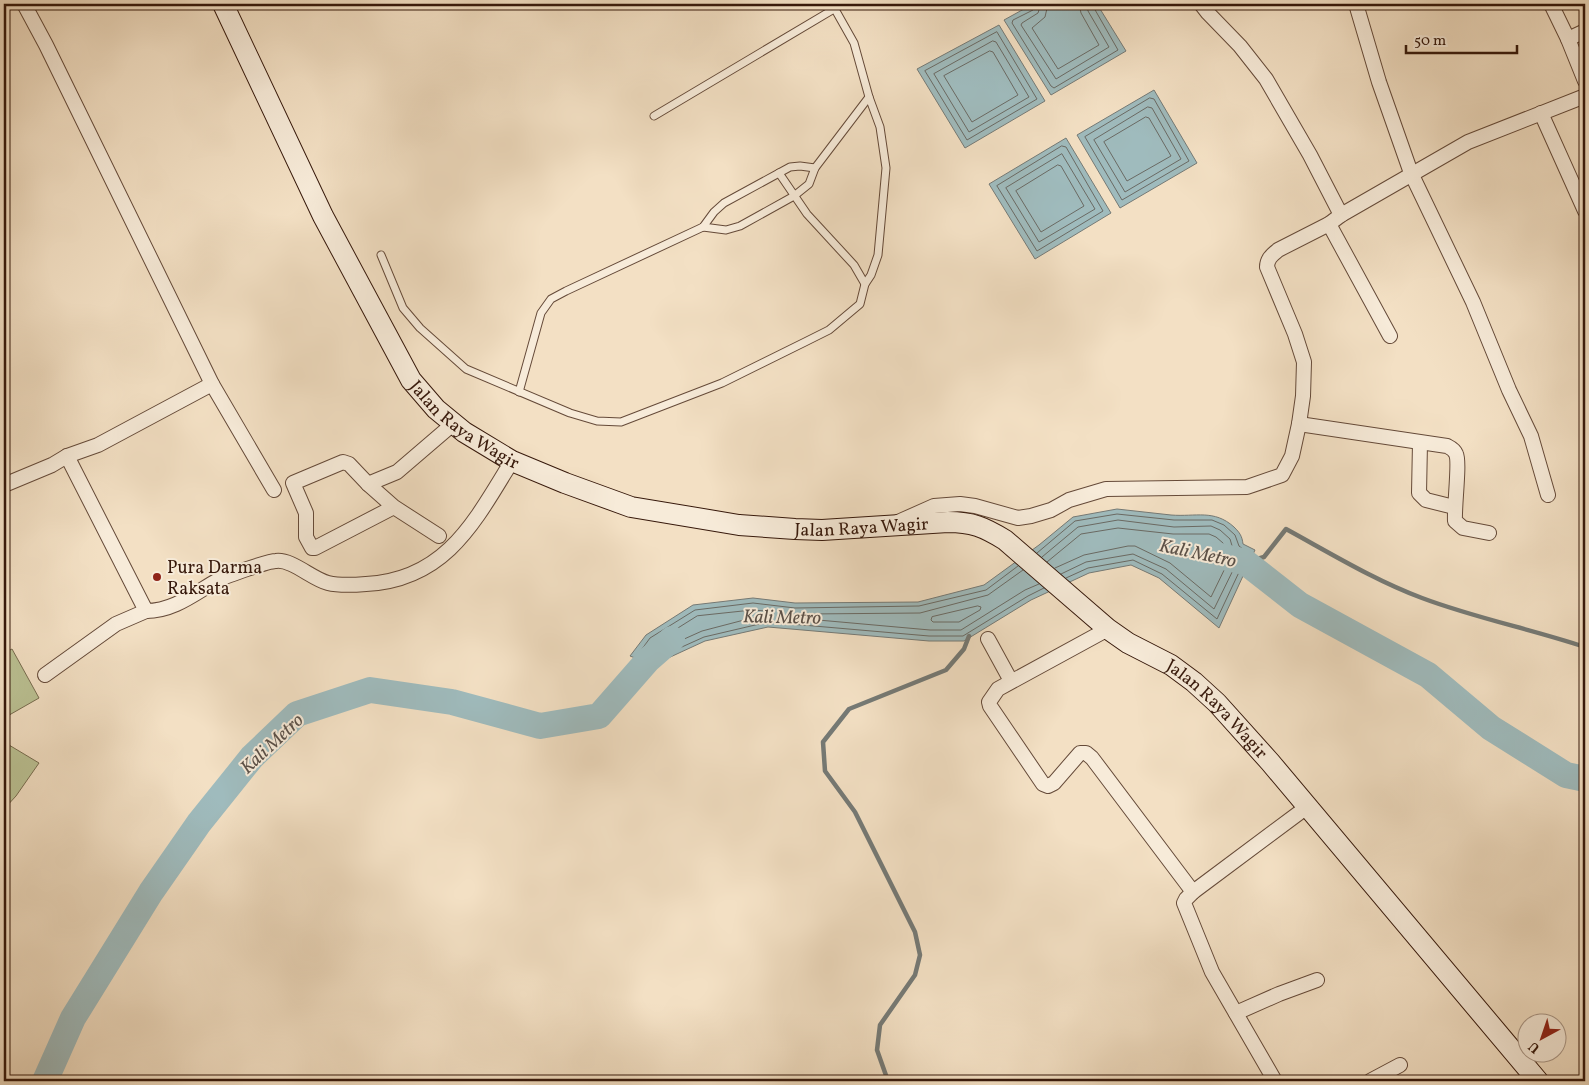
<svg xmlns="http://www.w3.org/2000/svg" width="1589" height="1085" viewBox="0 0 1589 1085" font-family="Vollkorn,serif">
<rect width="100%" height="100%" fill="#f3e0c4"/>
<filter id="stains"><feTurbulence type="fractalNoise" baseFrequency=".004" numOctaves="4"/><feColorMatrix values="0 0 0 0 .2 0 0 0 0 .09 0 0 0 0 .02 0 0 0 .5 -.17"/></filter>
<radialGradient id="worn" r=".72"><stop offset=".6" stop-color="#630" stop-opacity="0"/><stop offset="1" stop-color="#630" stop-opacity=".3"/></radialGradient>
<g fill="#bbc294" stroke="#786d50">
<polygon points="12,649 39,698 4,718 4,653"/>
<polygon points="4,742 39,763 16,796 4,809"/>
</g>
<g fill="#9fbbbd" stroke="#757a76">
<polygon points="1033,4 1097,4 1126,51 1051,95 1004,20"/>
<polygon points="999,25 1045,101 965,148 917,69"/>
<polygon points="1154,90 1197,163 1120,208 1077,135"/>
<polygon points="1066,138 1111,213 1035,259 989,184"/>
<path d="M1117 509C1135 511 1153 513 1171 515 1196 517 1214 509 1234 527 1240 533 1242 536 1243 544L1255 550 1219 628 1159 578 1131 565 1089 573 1031 600 964 641H929L768 627 705 641 653 665 630 656 646 635 693 605 753 598 795 603 918 602 984 585 1039 545 1073 517Z"/>
</g>
<g fill="none" stroke-linecap="round" stroke-linejoin="round">
<g stroke="#6a6a64" stroke-width="1">
<polyline points="1035,4 1033,10 1013,20 1012,23 1051,86 1054,88 1118,50 1094,8 1093,4"/>
<polyline points="1041,4 1038,13 1022,23 1021,25 1056,79 1109,47 1088,11 1087,4"/>
<polyline points="1048,4 1045,17 1032,28 1058,69 1099,45 1081,13 1079,4"/>
<polygon points="997,32 1037,99 967,140 925,71"/>
<polygon points="993,41 996,42 1029,97 969,132 934,74"/>
<polygon points="990,51 993,52 1018,95 972,122 944,76"/>
<polygon points="1150,98 1154,99 1189,161 1122,200 1085,137"/>
<polygon points="1148,107 1152,108 1181,159 1125,192 1094,140"/>
<polygon points="1146,117 1149,118 1171,156 1127,181 1104,142"/>
<polygon points="1062,146 1066,147 1103,211 1037,251 997,186"/>
<polygon points="1062,154 1095,209 1039,242 1006,188"/>
<polygon points="1058,165 1061,166 1084,206 1041,232 1016,191"/>
<polyline points="1037,553 1075,521 1117,514 1174,520 1212,520 1224,525 1235,535 1239,546 1248,553 1217,619 1162,574 1133,560 1088,568 1066,578"/>
<polyline points="1042,557 1078,527 1118,520 1174,527 1211,526 1220,530 1230,539 1233,549 1240,556 1214,609 1166,569 1133,554 1086,562 1061,574"/>
<polyline points="1047,562 1081,534 1118,528 1173,534 1209,534 1216,537 1223,543 1230,558 1211,597 1170,563 1135,546 1128,546 1084,555 1055,568"/>
<polyline points="1018,566 986,590 919,606 795,608 753,603 695,610 650,638 639,653 653,660 704,637 768,622 929,636 963,636 1028,596 1044,588"/>
<polyline points="1023,570 988,595 920,613 807,614 805,617 807,619 930,630 961,630 1025,590 1039,584"/>
<polygon points="978,606 981,607 980,610 959,622 933,622 931,620 932,617"/>
<polygon points="753,610 765,611 767,614 702,631 653,653 649,651 654,643 697,616"/>
</g>
<g stroke="#757a76" stroke-width="4.5">
<path d="M1247 562 1264 557 1286 529C1330 553 1374 580 1422 598 1475 618 1531 629 1585 647"/>
<polyline points="888,1081 877,1050 880,1025 915,975 920,955 915,932 855,812 825,771 823,742 849,709 946,670 964,649 969,636"/>
</g>
<g stroke="#9fbbbd" stroke-width="26">
<polyline points="1216,555 1245,562 1300,605 1428,675 1491,728 1566,775 1585,779"/>
<polyline points="45,1081 73,1018 151,892 199,823 252,757 297,714 370,690 452,702 540,726 599,716 648,660 672,639"/>
</g>
<g stroke="#654a39" stroke-width="9">
<g id="lane">
<polyline points="654,116 834,9"/>
<polyline points="703,227 726,230 740,226 794,196 809,184 815,168 869,97 854,43 832,4"/>
<polyline points="381,255 403,308 420,328 466,369 570,413 597,421 621,422 722,383 805,342 829,330 860,304 865,284 854,265 807,214 779,173"/>
<polyline points="865,284 871,275 878,255 886,168 880,127 869,97"/>
<polyline points="519,392 541,313 551,299 566,291 703,227 714,212 724,203 790,167 800,166 815,168"/>
</g>
</g>
<g stroke="#654a39" stroke-width="16">
<g id="street">
<polyline points="24,4 46,45 212,384 274,490"/>
<polyline points="1201,4 1208,13 1240,46 1266,79 1310,155 1341,215"/>
<polyline points="1356,4 1379,82 1411,173 1473,302 1509,390 1531,436 1548,495"/>
<polyline points="1551,4 1568,39 1585,81"/>
<polyline points="1568,39 1585,31"/>
<polyline points="1541,113 1585,211"/>
<polyline points="1329,224 1390,336"/>
<path d="M1299 424 1447 446C1451 448 1454 449 1456 454 1460 462 1454 507 1455 521L1463 528 1489 533"/>
<polyline points="1420,443 1419,493 1426,500 1454,507"/>
<path d="M67 456 146 611C174 611 195 593 218 580 226 576 268 561 276 561 292 559 312 579 328 583 340 586 354 585 366 584 446 580 475 521 512 461"/>
<polyline points="368,484 397,472 453,424"/>
<polyline points="4,485 52,465 67,456 98,445 212,384"/>
<polyline points="394,507 368,484 349,464 343,462 293,483 306,513 306,537 312,548 315,548 394,507 439,536"/>
<path d="M898 522 934 506 960 504 975 506 1018 518 1031 516 1051 510 1069 500 1106 489 1247 487 1282 475 1292 456 1299 424 1303 396 1304 362 1295 334 1267 267C1267 259 1272 255 1278 250L1329 224 1341 215 1468 142 1585 96"/>
<polyline points="1108,629 998,689 989,702 990,706 1043,784 1048,786 1054,783 1080,753 1086,753 1092,758 1193,892"/>
<polyline points="988,639 1011,681"/>
<polyline points="45,675 116,624 146,611"/>
<polyline points="1236,1013 1279,994 1317,980"/>
<polyline points="1275,1081 1212,972 1184,903 1186,899 1193,892 1307,807"/>
<polyline points="1370,1081 1400,1065"/>
</g>
</g>
<g stroke="#36180b" stroke-width="22">
<g id="secondary">
<path id="s1" d="M223 4 323 216 411 380 436 409 464 432 512 461 565 483 631 507 739 525 795 529 822 530 948 522C972 522 984 527 1005 540L1108 629 1128 643 1171 665 1194 682 1217 703 1270 762 1538 1081"/>
</g>
</g>
<use href="#lane" stroke="#f7ebd9" stroke-width="7"/>
<use href="#street" stroke="#f7ebd9" stroke-width="14"/>
<use href="#secondary" stroke="#f7ebd9" stroke-width="20"/>
</g>
<circle fill="#8f2418" stroke="#f7ebd9" stroke-width="2" cx="157" cy="577" r="5"/>
<g text-anchor="middle" stroke-width="4" stroke-linejoin="round" paint-order="stroke">
<g font-size="18" fill="#36180b" stroke="#f7ebd9">
<text dy="6" stroke="none"><textPath href="#s1" startOffset="491">Jalan Raya Wagir</textPath></text>
<text dy="6" stroke="none"><textPath href="#s1" startOffset="911">Jalan Raya Wagir</textPath></text>
<text dy="6" stroke="none"><textPath href="#s1" startOffset="1331">Jalan Raya Wagir</textPath></text>
</g>
<g font-size="18" fill="#36180b" stroke="#f7ebd9" text-anchor="start">
<text x="167" y="573">Pura Darma<tspan x="167" dy="21">Raksata</tspan></text>
</g>
<g font-size="19" font-style="italic" fill="#5b5149" stroke="#f7ebd9">
<text transform="translate(1198 552) rotate(12)" y="7">Kali Metro</text>
<text transform="translate(782 616) rotate(1)" y="7">Kali Metro</text>
<text transform="translate(271 743) rotate(-43)" y="7">Kali Metro</text>
</g>
</g>
<rect width="1589" height="1085" fill="none" stroke="#f3e0c4" stroke-width="20"/>
<rect x="5" y="5" width="1579" height="1075" fill="none" stroke="#36180b" stroke-width="2.5"/>
<rect x="10" y="10" width="1569" height="1065" fill="none" stroke="#36180b"/>
<g transform="translate(1542 1038) rotate(220)"><circle r="24" fill="#f7ebd9" stroke="#aa9787"/>
<path d="M0-4L9 19L0 12L-9 19Z" fill="#8f2418"/>
<text y="-8" font-size="14" font-weight="bold" text-anchor="middle" fill="#36180b">U</text>
</g>
<path d="M1406 45v8h111v-8" fill="none" stroke="#36180b" stroke-width="2.5"/>
<text x="1414" y="45" font-size="15" fill="#36180b" stroke="#f7ebd9" stroke-width="4" paint-order="stroke">50 m</text>
<rect width="100%" height="100%" filter="url(#stains)"/>
<rect width="100%" height="100%" fill="url(#worn)"/>
</svg>
